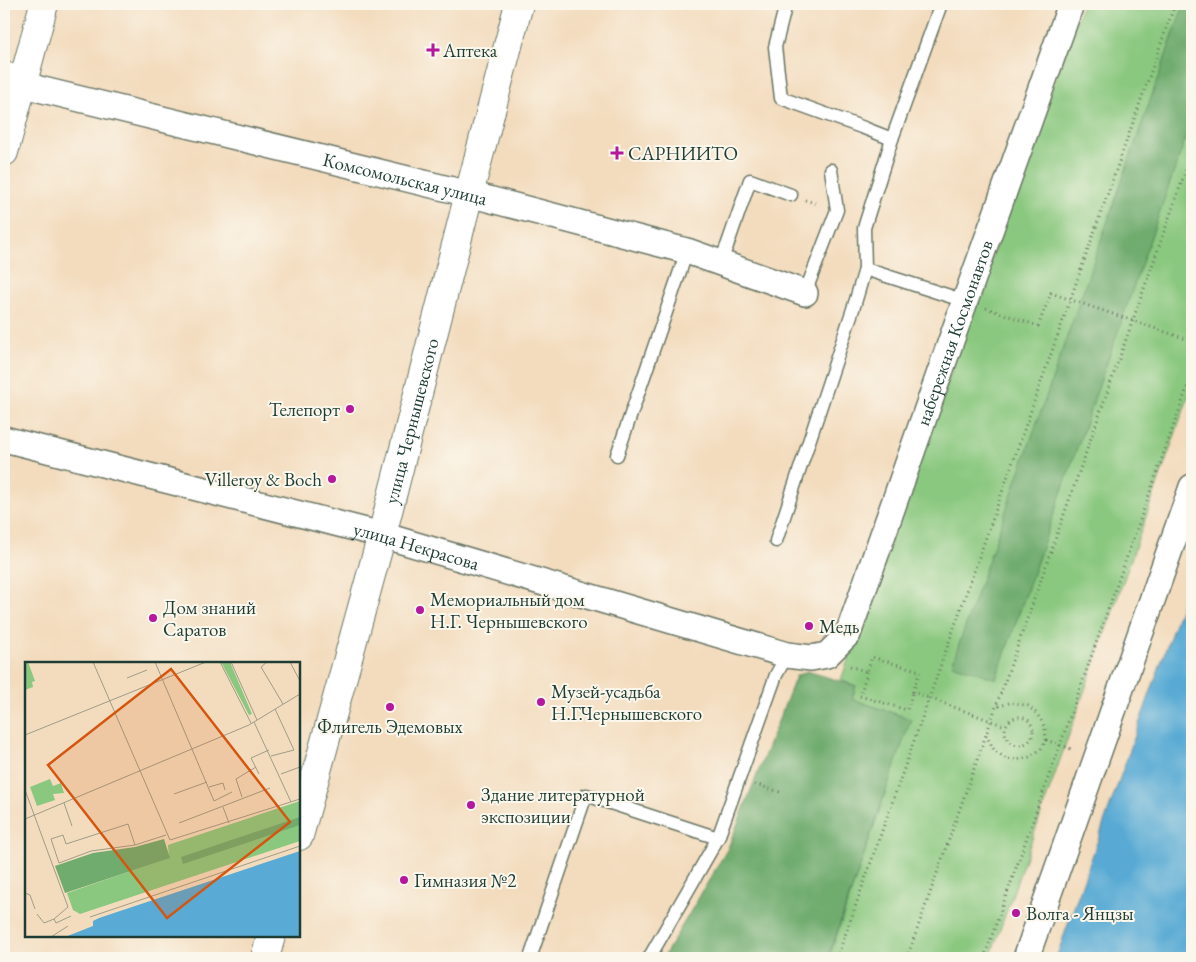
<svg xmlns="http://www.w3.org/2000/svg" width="1196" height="962" viewBox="0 0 1196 962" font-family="'EB Garamond',serif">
<rect width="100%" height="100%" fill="#fbf7ec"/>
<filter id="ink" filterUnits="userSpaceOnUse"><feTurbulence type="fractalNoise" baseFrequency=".02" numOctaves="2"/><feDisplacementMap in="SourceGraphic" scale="10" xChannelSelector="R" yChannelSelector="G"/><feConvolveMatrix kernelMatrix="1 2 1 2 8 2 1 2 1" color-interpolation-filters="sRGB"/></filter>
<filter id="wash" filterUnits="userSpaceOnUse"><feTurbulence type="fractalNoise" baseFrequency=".0096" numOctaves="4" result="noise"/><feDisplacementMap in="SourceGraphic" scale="20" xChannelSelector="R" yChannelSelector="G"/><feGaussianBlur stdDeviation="1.12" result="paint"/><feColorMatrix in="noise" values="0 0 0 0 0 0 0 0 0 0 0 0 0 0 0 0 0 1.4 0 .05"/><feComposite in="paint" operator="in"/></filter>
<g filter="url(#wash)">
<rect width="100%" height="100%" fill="#f3dcbe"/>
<polygon fill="#8ac87f" stroke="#54825a" points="1082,4 1192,4 1192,387 990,958 829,958 910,719 851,699 856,686 841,680"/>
<g fill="#6fac6e" stroke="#477451">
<polygon points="1184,4 1192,4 1192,120 996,679 952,664"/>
<polygon points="807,671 856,686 852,699 911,719 828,958 663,958 728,848 796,676"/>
</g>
<polygon fill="#59aad4" stroke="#3c7484" points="1192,575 1192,958 1056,958"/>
</g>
<g filter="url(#ink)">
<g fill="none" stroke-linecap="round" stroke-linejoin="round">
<g stroke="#697564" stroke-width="15">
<g id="lane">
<polyline points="786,4 775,47 781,98 864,128 892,139"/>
<polyline points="720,262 727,246 750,180 791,195"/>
<polyline points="865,269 965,301"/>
<polyline points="805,293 837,210 831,170"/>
<polyline points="617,455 687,251"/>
<polyline points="776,541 855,303 865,269 864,228 892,139 941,4"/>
<polyline points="530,958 586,795 718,838"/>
<polyline points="649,958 718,838 776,675 787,655"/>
</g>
</g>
<g stroke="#697564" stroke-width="28">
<g id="street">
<path id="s1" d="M4 74 39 89 469 194 687 251 805 293"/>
<path id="s2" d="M4 439 382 535 787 655 811 658 827 655 848 634 965 301 1071 4"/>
<polyline points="1026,958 1192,487"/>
</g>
</g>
<g stroke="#697564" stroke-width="30">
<g id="primary">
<polyline points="4,152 44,4"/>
<path id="s3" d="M299 836 382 535 469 194 519 4"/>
<polyline points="265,958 271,936"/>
</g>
</g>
<g stroke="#697564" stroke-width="3" stroke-dasharray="1 4" stroke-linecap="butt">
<polyline points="805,200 818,204"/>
<polyline points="986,308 1038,326 1051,293 1192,341"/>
<polyline points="850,666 867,672 872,657 920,671 913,692 1005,726"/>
<polyline points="867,672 860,696 907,710 913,692"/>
<circle cx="1019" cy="731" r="14"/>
<polyline points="986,735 994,750 1006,759 1017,760 1029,757 1041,749 1046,740 1045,728 1041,720 1036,713 1028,706 1012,702 997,707"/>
<polyline points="1046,740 1074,750"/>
<polyline points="755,784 783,793"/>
<polyline points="837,958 1175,4"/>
<polyline points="907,958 1192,153"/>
<polyline points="984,958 1192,374"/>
</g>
<use href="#lane" stroke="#fff" stroke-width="12"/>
<use href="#street" stroke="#fff" stroke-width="25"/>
<use href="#primary" stroke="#fff" stroke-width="28"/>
</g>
</g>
<g fill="#b5179e" stroke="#fbf7ec" stroke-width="2">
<path d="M430.5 42.5h5v5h5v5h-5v5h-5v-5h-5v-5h5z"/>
<path d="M614.5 145.5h5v5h5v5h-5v5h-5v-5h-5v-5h5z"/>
<circle cx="350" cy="409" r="5"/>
<circle cx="332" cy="479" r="5"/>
<circle cx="420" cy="610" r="5"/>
<circle cx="153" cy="618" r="5"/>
<circle cx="809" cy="626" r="5"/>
<circle cx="541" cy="702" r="5"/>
<circle cx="390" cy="707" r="5"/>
<circle cx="471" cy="805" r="5"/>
<circle cx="404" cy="880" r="5"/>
<circle cx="1016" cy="913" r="5"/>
</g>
<g text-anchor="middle" stroke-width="4" stroke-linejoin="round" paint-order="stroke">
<g font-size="19" fill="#1f3d34" stroke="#fbf7ec" text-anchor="start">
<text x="443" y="57">Аптека</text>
<text x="628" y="160">САРНИИТО</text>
<text x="340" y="416" text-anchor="end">Телепорт</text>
<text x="322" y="486" text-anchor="end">Villeroy &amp; Boch</text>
<text x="430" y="606">Мемориальный дом<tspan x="430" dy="22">Н.Г. Чернышевского</tspan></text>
<text x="163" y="614">Дом знаний<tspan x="163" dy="22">Саратов</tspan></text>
<text x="819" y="633">Медь</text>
<text x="551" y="698">Музей-усадьба<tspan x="551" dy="22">Н.Г.Чернышевского</tspan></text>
<text x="390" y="733" text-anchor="middle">Флигель Эдемовых</text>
<text x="481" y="801">Здание литературной<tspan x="481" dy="22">экспозиции</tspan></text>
<text x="414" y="887">Гимназия №2</text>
<text x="1026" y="920">Волга - Янцзы</text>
</g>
<g font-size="19" fill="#1f3d34" stroke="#fbf7ec">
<text dy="7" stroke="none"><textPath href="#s1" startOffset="415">Комсомольская улица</textPath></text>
<text dy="7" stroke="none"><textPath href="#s2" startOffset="1202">набережная Космонавтов</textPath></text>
<text dy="7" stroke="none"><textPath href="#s3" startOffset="430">улица Чернышевского</textPath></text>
<text dy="7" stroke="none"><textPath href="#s2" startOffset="426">улица Некрасова</textPath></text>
</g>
</g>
<g transform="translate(25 662)">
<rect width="275" height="275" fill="#f3dcbe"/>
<path d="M0 0H3L10 19 7 20 8 25 0 28ZM196 0H205L227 52 224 53ZM25 117 28 124 36 121 39 131 28 132 30 138 12 144 5 125ZM275 139V179L55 252 48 248 42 231 144 196 143 183Z" fill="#8ac87f"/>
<path d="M275 155V163L158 202 156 195ZM139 177 145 196 40 231 30 204 68 191 110 185Z" fill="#6fac6e"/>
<path d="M275 189V275H40L68 264V259L74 256Z" fill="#59aad4"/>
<path fill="none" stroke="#9e9c87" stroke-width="1" d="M68 0 145 178 275 137M130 0 189 139 207 130M195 0 226 61M206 0 232 58M242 0 236 5 258 42M265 0 275 19M102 16 122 8M229 60 266 140M0 73 181 0M246 94 269 88 250 47M234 112 226 96 244 88M256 112 275 105M184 125 198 121 200 128M0 128 43 245 29 257 31 261 46 254M149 132 182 120M217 135 211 117 231 105M39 141 47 164M198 145 204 161M0 157 224 63 275 32M154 161 245 126M110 183 103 162 41 182 38 173 26 177 34 201 66 189 110 183 141 173M0 231 5 233 10 247M12 252 19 261 29 257M65 255 275 184M26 275 43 264"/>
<path fill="#d45610" fill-opacity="0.15" stroke="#d45610" stroke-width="2.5" d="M146 7 265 160 142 256 23 103Z"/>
<rect width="275" height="275" fill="none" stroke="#1f3d34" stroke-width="2.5"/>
</g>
<rect width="1196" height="962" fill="none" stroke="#fbf7ec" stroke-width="20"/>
</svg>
